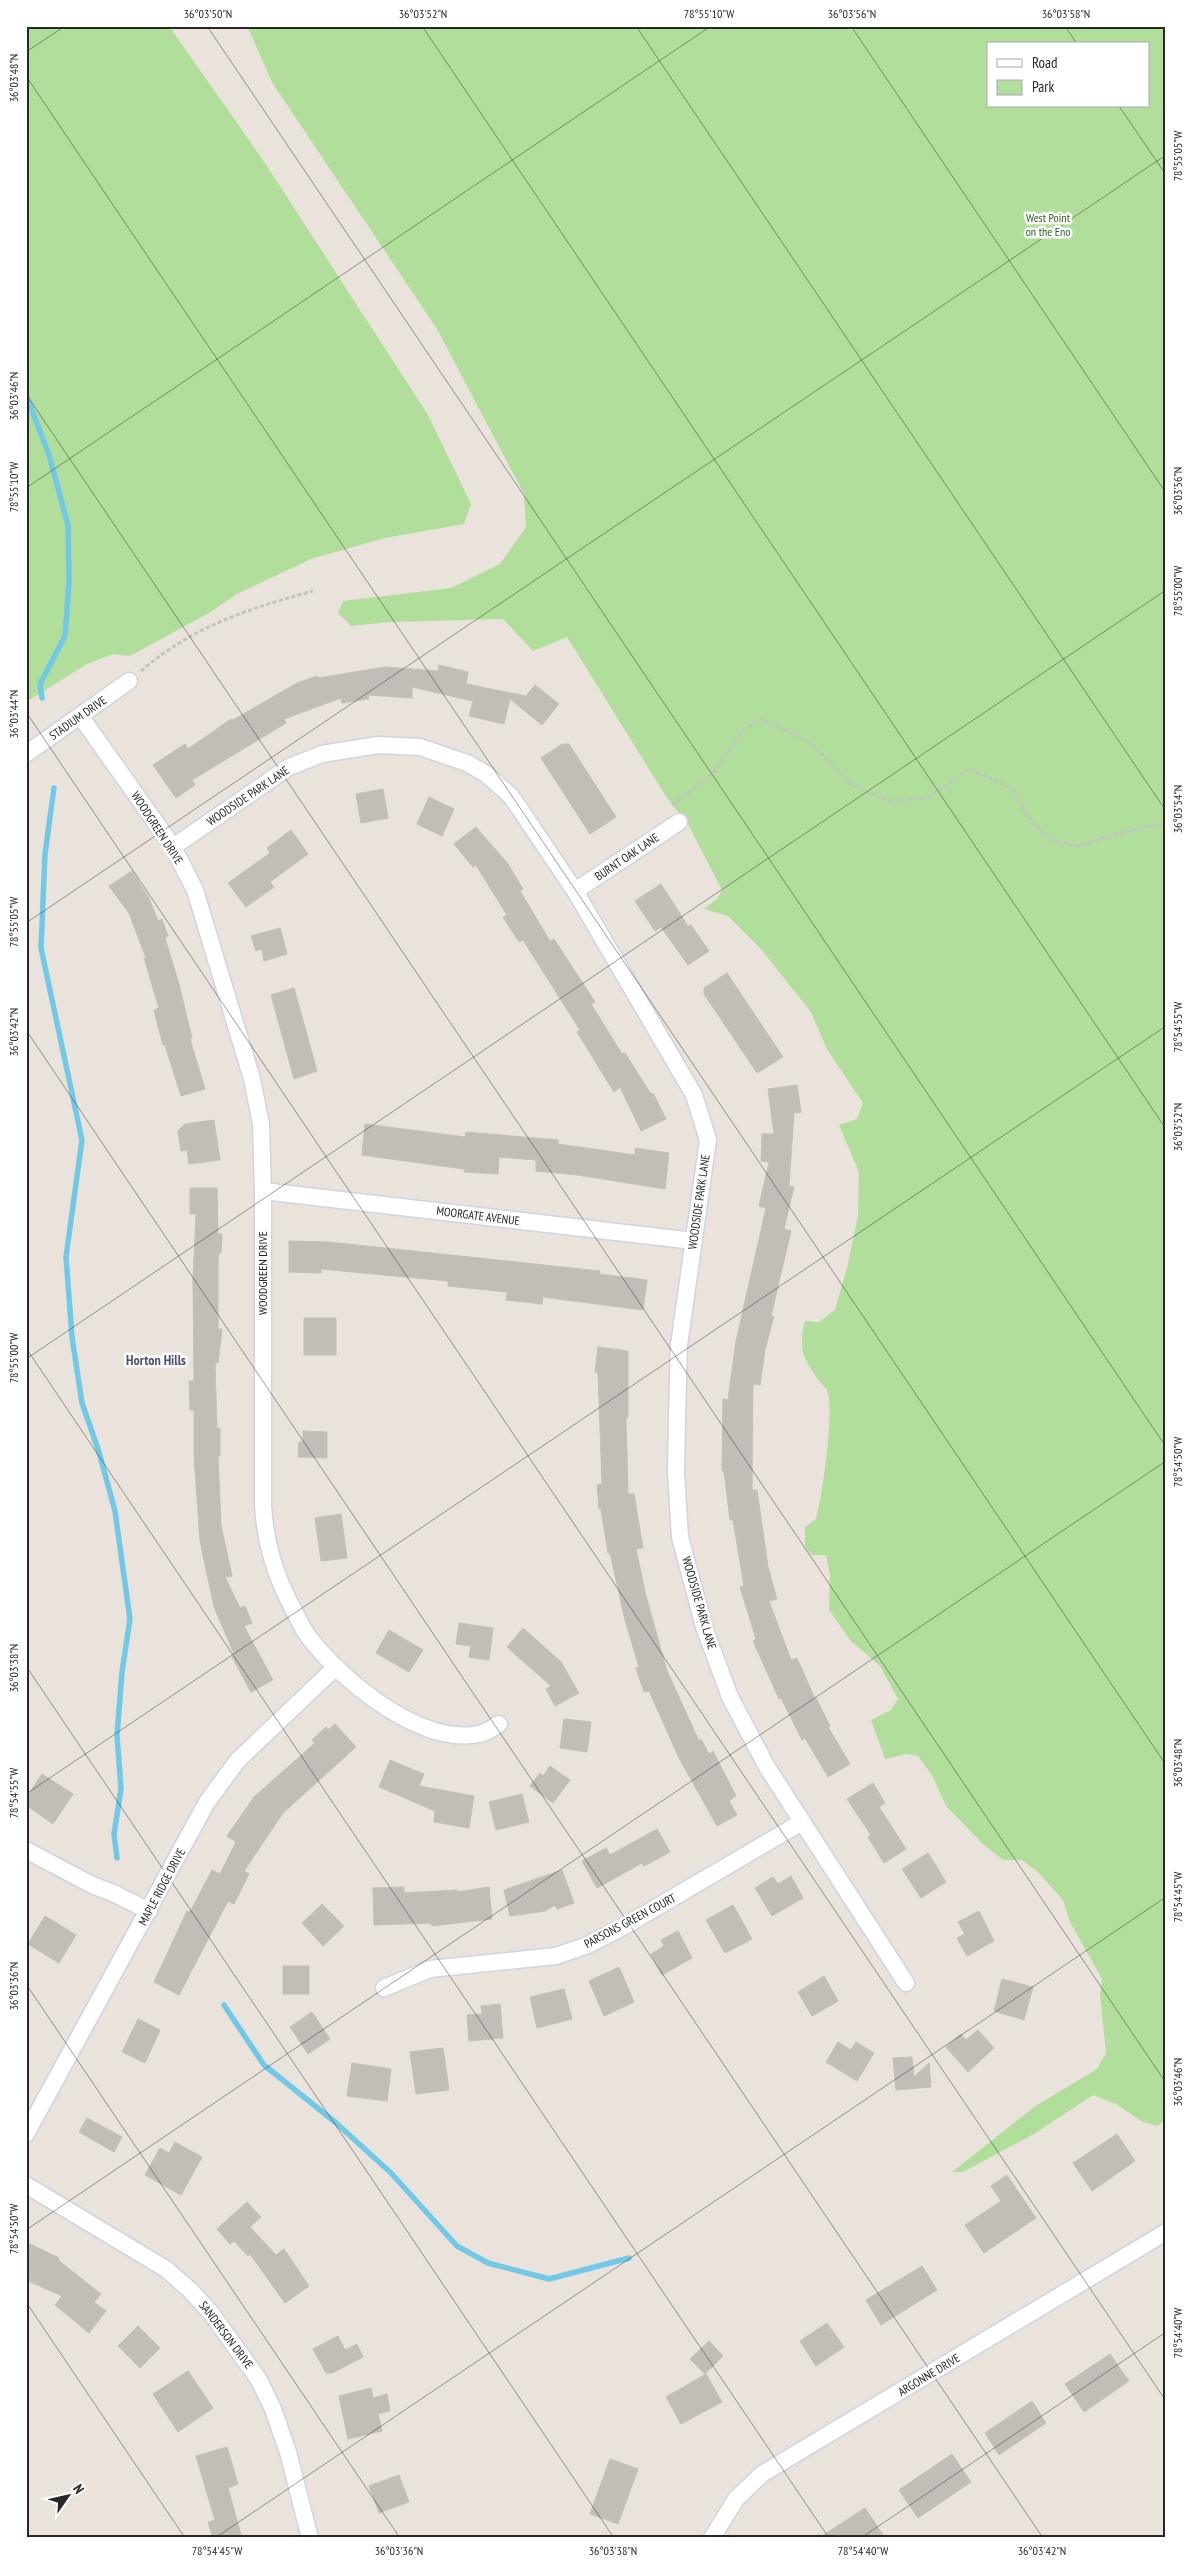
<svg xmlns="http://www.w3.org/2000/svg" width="1192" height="2564" viewBox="0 0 1192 2564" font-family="'PT Sans Narrow',sans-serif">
<rect width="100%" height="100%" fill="#eae3db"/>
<g fill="#b1de9a" fill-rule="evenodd">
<polygon points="26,26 169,26 263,160 428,415 471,504 464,524 385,538 311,559 237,594 209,613 130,656 113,654 87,664 26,702"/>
<path d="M247 26H1166V2118L1158 2126 1143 2122 1116 2104 1093 2095 1034 2134 963 2172H952L1034 2107 1097 2069 1106 2053 1100 1994 1102 1979 1070 1922 1063 1900 1038 1872 1022 1860H1003L985 1846 946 1806 933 1777 918 1756 907 1754 885 1759 871 1720 891 1710 898 1699 880 1666 850 1640 829 1610 830 1575 826 1555H812L805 1547V1527L816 1519C822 1499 834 1412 828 1393 827 1389 822 1384 819 1381 803 1358 798 1350 805 1321L819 1322 835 1310 848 1264 858 1215 859 1172 839 1125 857 1119 863 1103 827 1049 811 1012 760 948 728 916 704 909 717 899 722 890 688 824 667 798 567 637 533 651 503 619 391 622 351 626 338 613 343 601 451 588 500 564 526 527 524 494 437 329 273 84ZM988 44H1148V106H988Z"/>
</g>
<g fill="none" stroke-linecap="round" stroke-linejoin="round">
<g stroke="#72c9e7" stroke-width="5.5">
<polyline points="26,395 49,455 68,525 69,582 65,636 40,684 42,698"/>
<polyline points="54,788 45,854 41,948 82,1140 66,1257 72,1337 82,1403 99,1452 115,1511 130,1619 122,1672 117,1735 121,1789 114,1834 117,1858"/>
<polyline points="224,2005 264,2065 335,2122 391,2173 457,2246 488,2263 549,2279 629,2258"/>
</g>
</g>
<g fill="#c2bdb7" stroke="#c5bfb5">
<polygon points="439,665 468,672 466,684 526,696 535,685 559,704 542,725 510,699 504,724 469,716 473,701 412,687 412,698 368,695 369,699 342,703 341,698 284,719 286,723 192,780 195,785 176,798 153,765 185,744 188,749 231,719 233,720 297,683 317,676 318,678 385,667 438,671"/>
<polygon points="562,744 569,744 616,817 590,834 541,758"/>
<polygon points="383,789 388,818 361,823 356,794"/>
<polygon points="429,797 454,809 442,836 417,824"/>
<polygon points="476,827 508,864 523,889 520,891 550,941 554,939 595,1002 591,1004 622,1054 625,1053 651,1094 653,1093 666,1119 641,1131 620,1087 614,1092 577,1032 580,1030 523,940 519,942 503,917 507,915 476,865 473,867 454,844"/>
<polygon points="291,830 308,854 270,882 274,887 246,907 228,883 270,853 267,848"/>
<polygon points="132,871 149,898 158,921 162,919 168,936 165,938 179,984 192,1038 190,1039 205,1089 181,1096 165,1045 163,1045 154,1010 159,1008 144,958 146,958 129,913 109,886"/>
<polygon points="661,884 688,926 691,925 709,951 688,965 661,927 655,931 635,901"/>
<polygon points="280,928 287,954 264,961 262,949 256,951 251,936"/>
<polygon points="727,973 783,1057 757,1073 704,994 704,988"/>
<polygon points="294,988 317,1071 294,1079 271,995"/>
<polygon points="797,1085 801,1112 794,1113 789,1186 794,1187 784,1229 791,1231 771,1316 774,1316 765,1350 760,1385 753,1384 752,1490 757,1490 768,1567 777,1599 769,1601 791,1660 797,1658 815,1699 816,1698 830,1726 828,1727 850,1764 828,1777 805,1738 802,1740 781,1698 779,1699 753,1641 756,1639 740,1587 744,1586 733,1520 730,1520 724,1471 722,1471 723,1399 728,1400 736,1341 766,1208 759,1206 769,1162 761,1161 762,1134 774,1134 768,1089"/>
<polygon points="214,1120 220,1160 189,1164 187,1150 181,1151 178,1131 185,1124"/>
<polygon points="365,1124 465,1137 466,1132 558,1140 558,1144 635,1155 635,1148 669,1153 665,1189 578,1175 536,1171 536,1160 499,1157 498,1174 464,1172 464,1169 362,1155"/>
<polygon points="190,1188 217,1188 218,1234 222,1234 221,1253 219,1253 218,1263 218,1329 222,1329 218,1363 215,1363 217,1428 220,1428 220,1456 218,1456 221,1525 232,1576 225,1577 240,1608 245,1606 252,1623 244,1626 273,1680 251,1692 232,1657 235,1656 214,1607 200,1541 194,1456 194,1410 190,1410 189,1381 194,1381 193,1278 196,1214 190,1214"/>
<polygon points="289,1241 329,1242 600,1271 599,1274 647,1280 643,1310 543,1297 542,1304 506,1300 507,1292 448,1286 448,1281 321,1269 321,1273 289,1272"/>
<rect x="304" y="1318" width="32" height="37"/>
<polygon points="598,1347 628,1351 628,1417 626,1417 628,1494 634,1494 643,1548 636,1549 646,1596 667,1671 699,1741 701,1739 709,1754 713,1751 736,1796 729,1801 737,1815 717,1826 679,1758 649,1691 644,1692 636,1668 639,1667 625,1620 610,1553 608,1553 601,1509 599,1509 597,1485 602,1484 598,1373 595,1372"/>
<polygon points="303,1431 327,1432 327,1458 298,1457 299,1442 303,1442"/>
<polygon points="341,1514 347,1558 321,1561 315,1518"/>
<polygon points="459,1623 493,1628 489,1660 469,1657 471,1646 456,1644"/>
<polygon points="523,1628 561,1662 579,1693 555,1706 546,1689 551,1686 507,1647"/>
<polygon points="389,1630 423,1650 409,1672 376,1653"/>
<polygon points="564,1719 591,1722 587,1752 560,1748"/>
<polygon points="335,1724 356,1747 283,1813 244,1871 249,1874 234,1904 228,1901 179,1995 154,1982 187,1911 190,1912 212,1870 220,1874 236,1842 227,1836 254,1797 315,1743 312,1740 326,1727 328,1730"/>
<polygon points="390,1760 424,1774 419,1786 474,1796 469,1828 434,1822 435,1811 379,1787"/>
<polygon points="550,1766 570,1780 553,1803 530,1786 540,1773 543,1776"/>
<polygon points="42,1774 73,1794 53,1824 26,1805 26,1798"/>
<polygon points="873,1783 885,1803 879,1807 906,1849 884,1863 868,1837 871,1835 847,1799"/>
<polygon points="522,1794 529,1822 496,1830 489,1802"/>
<polygon points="657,1829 670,1852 644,1866 642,1863 597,1888 582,1861 606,1848 610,1855"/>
<polygon points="928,1853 946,1882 921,1898 902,1869"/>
<polygon points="562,1870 574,1903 557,1909 555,1905 545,1911 510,1916 504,1890"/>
<polygon points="791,1876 803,1898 772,1916 755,1888 773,1877 778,1884"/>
<polygon points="404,1887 404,1893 457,1890 457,1892 489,1887 492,1919 432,1926 431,1923 374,1925 373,1888"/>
<polygon points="322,1904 344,1926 323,1946 302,1923"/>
<polygon points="733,1905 752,1939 725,1953 706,1920"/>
<polygon points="979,1911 994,1941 967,1956 957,1938 965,1934 958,1922"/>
<polygon points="45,1916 76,1935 59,1963 28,1944"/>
<polygon points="678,1931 692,1958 662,1975 651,1954 664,1946 661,1940"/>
<rect x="283" y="1966" width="26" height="28"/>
<polygon points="619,1967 634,2002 604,2016 589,1981"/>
<polygon points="824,1976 838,2001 812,2016 798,1992"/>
<polygon points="1002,1979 1033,1987 1024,2020 994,2011"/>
<polygon points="564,1989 572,2019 537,2028 530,1997"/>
<polygon points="500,2004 503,2038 469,2041 467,2015 482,2014 481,2006"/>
<polygon points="312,2012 330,2039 308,2054 290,2027"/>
<polygon points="138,2019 160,2030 145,2063 122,2052"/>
<polygon points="978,2030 994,2048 968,2072 946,2047 961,2034 966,2040"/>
<polygon points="838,2042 851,2050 856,2042 874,2053 857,2081 826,2062"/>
<polygon points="443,2048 449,2090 416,2094 410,2052"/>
<polygon points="912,2057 914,2077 929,2063 931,2087 896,2090 893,2058"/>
<polygon points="352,2063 391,2069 387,2101 347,2096"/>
<polygon points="87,2118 122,2137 114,2152 79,2132"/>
<polygon points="1117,2134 1135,2161 1092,2191 1073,2163"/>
<polygon points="175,2142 202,2157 181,2195 145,2175 160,2148 169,2153"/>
<polygon points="1007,2175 1036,2218 984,2253 965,2225 1001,2201 991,2186"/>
<polygon points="247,2202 261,2217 250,2227 276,2255 284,2249 309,2286 285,2303 250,2254 248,2256 234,2241 230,2244 217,2229"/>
<polygon points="26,2242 59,2258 58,2260 101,2294 94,2302 106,2311 89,2333 55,2305 62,2296 26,2280"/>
<polygon points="922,2266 937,2290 881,2325 866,2300"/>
<polygon points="827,2323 844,2347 816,2366 800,2341"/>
<polygon points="138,2326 160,2348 140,2368 118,2346"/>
<polygon points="338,2336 345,2350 357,2344 363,2357 332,2373 326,2373 313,2349"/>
<polygon points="709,2341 723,2356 705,2374 690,2359"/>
<polygon points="1110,2354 1129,2381 1084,2412 1065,2384"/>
<polygon points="188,2371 213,2408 178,2432 153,2394"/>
<polygon points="706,2374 722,2402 681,2424 666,2397"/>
<polygon points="371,2388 373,2398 387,2394 390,2411 378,2414 382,2431 348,2439 339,2396"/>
<polygon points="1032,2401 1046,2423 999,2455 985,2433"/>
<polygon points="227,2447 238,2484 228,2488 242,2538 213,2538 208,2522 215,2520 196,2456"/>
<polygon points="952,2454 971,2482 918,2518 899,2490"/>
<polygon points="610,2459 638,2469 618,2524 590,2514"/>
<polygon points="399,2475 409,2502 379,2513 369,2486"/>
<polygon points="865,2508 885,2538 819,2538"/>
</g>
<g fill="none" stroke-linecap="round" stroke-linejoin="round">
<g stroke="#d0d3e1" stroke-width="19">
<g id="minor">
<path d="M81 717 173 847 195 890 252 1079 261 1124 263 1191V1504C265 1543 275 1575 293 1609 298 1618 302 1628 308 1636 340 1679 420 1746 479 1734 485 1733 493 1728 499 1724"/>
<polyline points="26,754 129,681"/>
<polyline points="173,847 289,767 322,754 378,745 420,747 467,763 486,774 511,796 575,891 694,1095 708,1140 679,1345 677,1417 676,1472 680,1537 704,1627 730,1697 767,1767 906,1983"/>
<polyline points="575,891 679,822"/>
<polyline points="263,1191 694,1241"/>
<polyline points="26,1850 92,1885 113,1893 149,1911"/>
<polyline points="384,1988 430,1969 556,1956 588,1945 623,1927 802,1822"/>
<polyline points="26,2134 207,1802 238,1760 336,1667"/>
<polyline points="26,2185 166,2269 191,2291 211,2313 259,2380 273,2409 288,2452 310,2538"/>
<polyline points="712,2538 736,2499 762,2474 1166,2232"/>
</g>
</g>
<g stroke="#c3c3c3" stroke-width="3" stroke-dasharray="4 2.5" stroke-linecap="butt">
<path d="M141 671C193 626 248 609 313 591"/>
<polyline points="672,805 714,772 744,729 762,719 794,734 812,745 852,785 890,801 927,798 970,769 1011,788 1032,823 1054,841 1079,846 1119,833 1157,825 1166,825"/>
</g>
<use href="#minor" stroke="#fff" stroke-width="16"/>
</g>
<path fill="none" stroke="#282828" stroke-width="1" stroke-opacity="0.45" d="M207 26 1166 1447M422 26 1166 1129M636 26 1166 811M851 26 1166 493M1065 26 1077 44M26 52 65 26M26 76 1166 1765M1119 106 1166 175M26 394 1166 2083M26 488 711 26M26 712 1166 2401M26 923 1166 155M26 1030 1043 2538M26 1348 829 2538M26 1359 1166 590M26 1666 614 2538M26 1794 1166 1026M26 1984 400 2538M26 2230 1166 1461M26 2302 185 2538M215 2538 1166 1897M861 2538 1166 2332"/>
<g text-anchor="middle" stroke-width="5" stroke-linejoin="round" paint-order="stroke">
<g font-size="12" fill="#2c601d" stroke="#fff">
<text x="1048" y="222">West Point<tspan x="1048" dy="14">on the Eno</tspan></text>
</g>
<g font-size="12" fill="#282828" stroke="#fff">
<text transform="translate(78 718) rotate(-35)" y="4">STADIUM DRIVE</text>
<text transform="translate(248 796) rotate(-34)" y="4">WOODSIDE PARK LANE</text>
<text transform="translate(157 828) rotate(57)" y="4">WOODGREEN DRIVE</text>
<text transform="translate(627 857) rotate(-34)" y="4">BURNT OAK LANE</text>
<text transform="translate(699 1202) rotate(-82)" y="4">WOODSIDE PARK LANE</text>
<text transform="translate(478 1216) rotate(7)" y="4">MOORGATE AVENUE</text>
<text transform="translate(263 1273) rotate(-90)" y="4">WOODGREEN DRIVE</text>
<text transform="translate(699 1603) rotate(74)" y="4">WOODSIDE PARK LANE</text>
<text transform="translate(162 1887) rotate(-62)" y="4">MAPLE RIDGE DRIVE</text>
<text transform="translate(630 1921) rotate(-28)" y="4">PARSONS GREEN COURT</text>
<text transform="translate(226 2335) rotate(53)" y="4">SANDERSON DRIVE</text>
<text transform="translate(929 2375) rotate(-31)" y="4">ARGONNE DRIVE</text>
</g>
<g font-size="14" font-weight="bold" fill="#4c5376" stroke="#fff">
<text x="156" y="1365">Horton Hills</text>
</g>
</g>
<rect width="1192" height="2564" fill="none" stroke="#ffffff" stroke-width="55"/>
<rect x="987" y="42" width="162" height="65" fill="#ffffff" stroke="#a9a9a9"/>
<rect x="997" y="59" width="25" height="8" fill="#ffffff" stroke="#a9a9a9"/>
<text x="1032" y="68" font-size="15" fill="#282828">Road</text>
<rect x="997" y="80" width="25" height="15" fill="#b1de9a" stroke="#a9a9a9"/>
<text x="1032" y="92" font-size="15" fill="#282828">Park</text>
<g transform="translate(68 2496) rotate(56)" stroke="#ffffff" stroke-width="4" paint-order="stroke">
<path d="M0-4L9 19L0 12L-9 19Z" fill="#282828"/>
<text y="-8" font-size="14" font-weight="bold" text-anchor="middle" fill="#282828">N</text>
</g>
<rect x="28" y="28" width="1136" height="2508" fill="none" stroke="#282828" stroke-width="2"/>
<g font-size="12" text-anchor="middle" fill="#282828">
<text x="208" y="18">36°03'50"N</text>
<text x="423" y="18">36°03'52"N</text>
<text x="709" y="18">78°55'10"W</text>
<text x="852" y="18">36°03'56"N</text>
<text x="1066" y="18">36°03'58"N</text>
<text transform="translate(14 78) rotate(-90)" y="4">36°03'48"N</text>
<text transform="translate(1178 156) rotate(-90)" y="4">78°55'05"W</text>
<text transform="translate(14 396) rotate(-90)" y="4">36°03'46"N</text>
<text transform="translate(14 487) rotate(-90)" y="4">78°55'10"W</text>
<text transform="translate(1178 491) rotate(-90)" y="4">36°03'56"N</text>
<text transform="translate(1178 591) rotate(-90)" y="4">78°55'00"W</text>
<text transform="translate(14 714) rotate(-90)" y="4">36°03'44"N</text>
<text transform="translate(1178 809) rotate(-90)" y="4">36°03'54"N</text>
<text transform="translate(14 922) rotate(-90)" y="4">78°55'05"W</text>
<text transform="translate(1178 1027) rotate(-90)" y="4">78°54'55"W</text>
<text transform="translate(14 1032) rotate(-90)" y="4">36°03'42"N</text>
<text transform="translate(1178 1127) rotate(-90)" y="4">36°03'52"N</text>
<text transform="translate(14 1358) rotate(-90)" y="4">78°55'00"W</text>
<text transform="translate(1178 1462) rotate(-90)" y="4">78°54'50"W</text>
<text transform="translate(14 1668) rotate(-90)" y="4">36°03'38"N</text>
<text transform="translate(1178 1763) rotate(-90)" y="4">36°03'48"N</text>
<text transform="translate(14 1793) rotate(-90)" y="4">78°54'55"W</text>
<text transform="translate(1178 1897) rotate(-90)" y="4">78°54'45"W</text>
<text transform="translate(14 1986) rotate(-90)" y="4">36°03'36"N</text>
<text transform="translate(1178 2082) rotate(-90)" y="4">36°03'46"N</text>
<text transform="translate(14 2229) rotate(-90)" y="4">78°54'50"W</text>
<text transform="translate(1178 2333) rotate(-90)" y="4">78°54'40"W</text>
<text x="217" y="2555">78°54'45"W</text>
<text x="399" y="2555">36°03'36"N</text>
<text x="613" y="2555">36°03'38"N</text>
<text x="863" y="2555">78°54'40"W</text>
<text x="1042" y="2555">36°03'42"N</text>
</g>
</svg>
